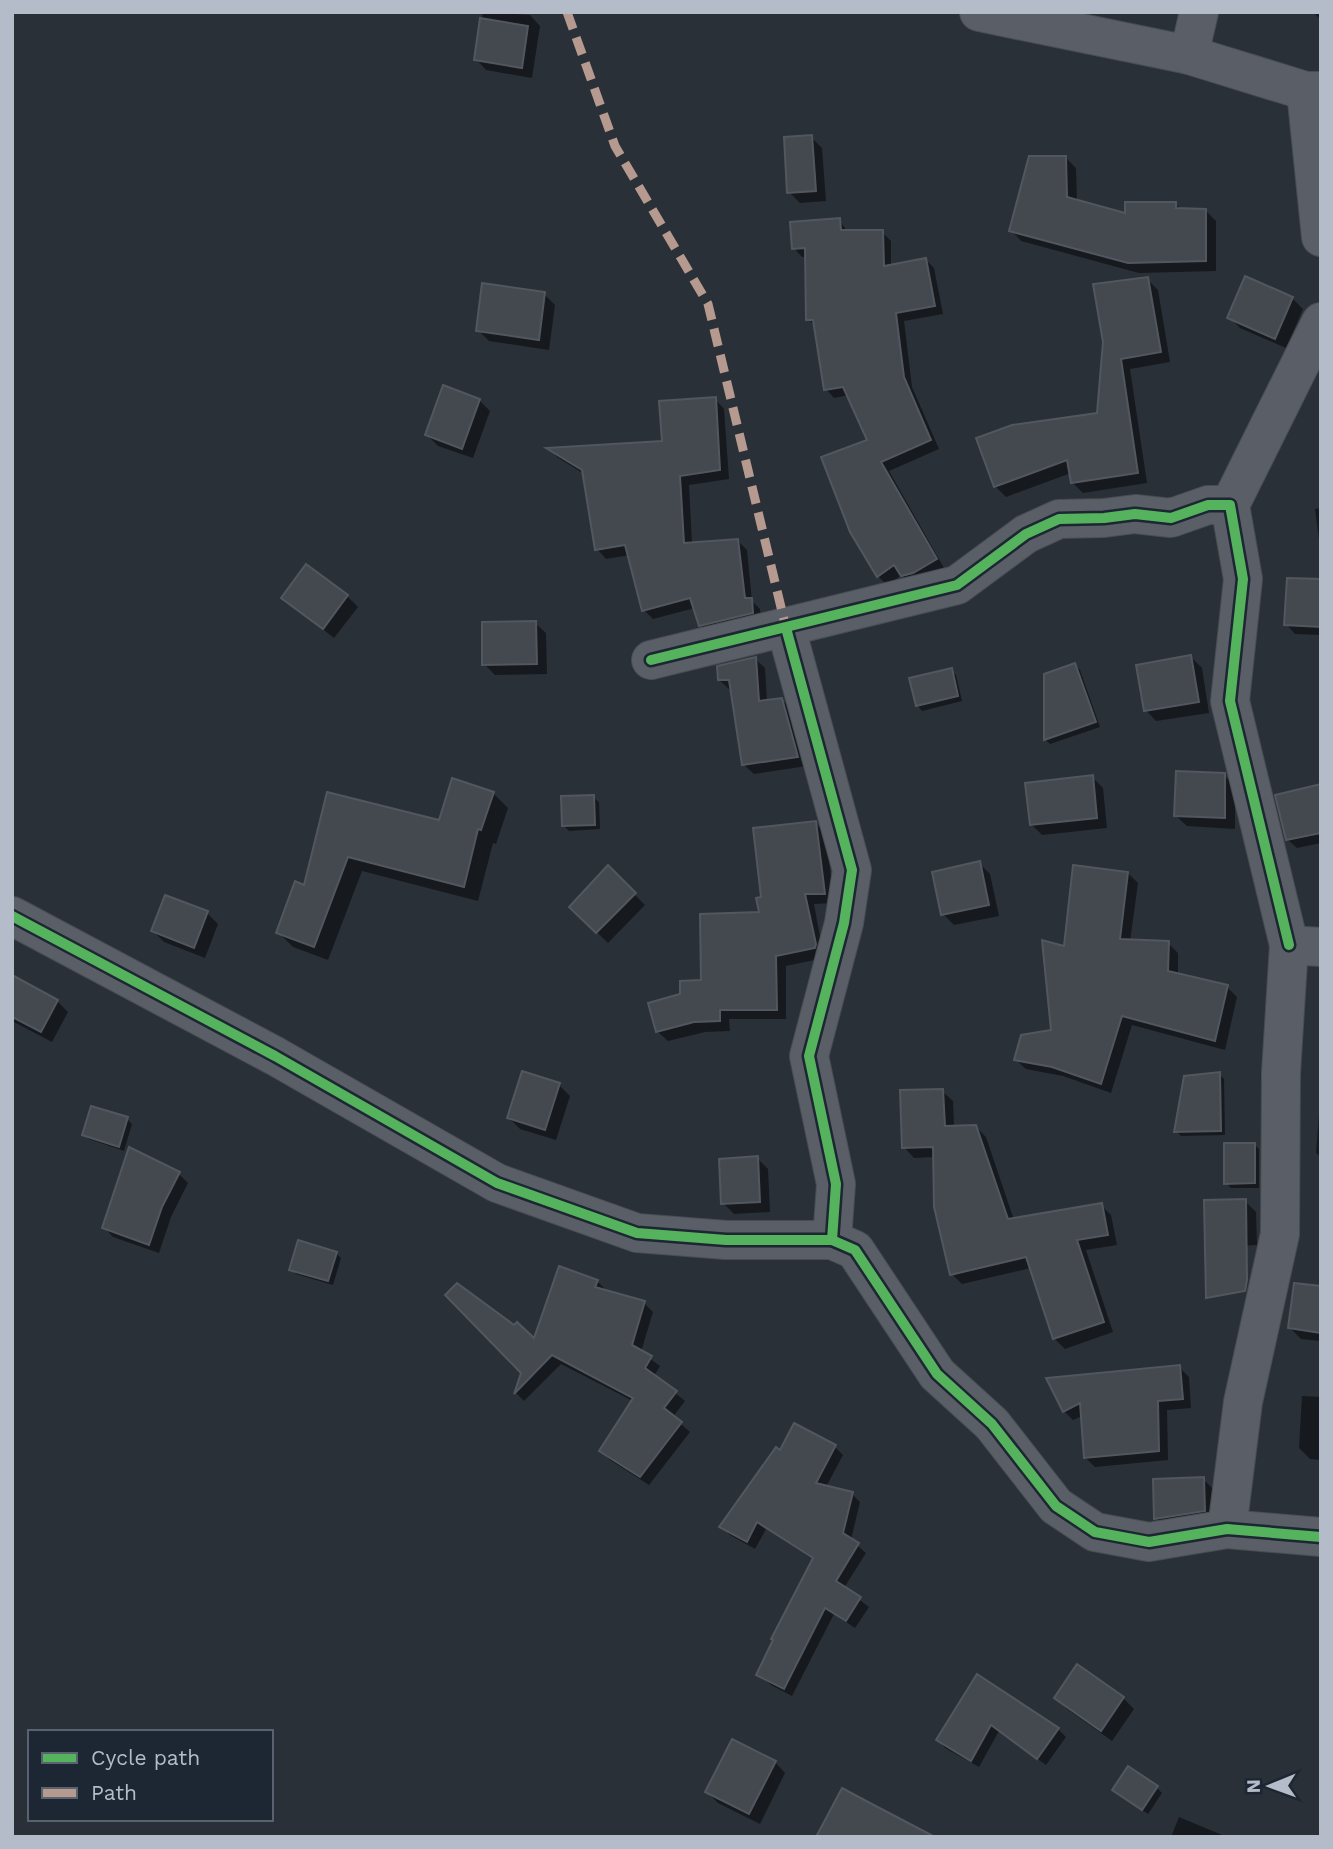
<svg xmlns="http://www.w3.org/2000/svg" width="1333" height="1849" viewBox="0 0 1333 1849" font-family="'Work Sans',sans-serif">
<rect width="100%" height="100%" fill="#2a3038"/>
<g fill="#0007">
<polygon points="483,12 530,15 540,26 532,78 486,70 476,59"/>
<polygon points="1313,12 1321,12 1321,20"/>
<polygon points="811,137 822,148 826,201 800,203 789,192"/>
<polygon points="1066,158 1076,168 1077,201 1126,215 1175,204 1182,210 1205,210 1216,221 1216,271 1139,273 1021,241 1011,230"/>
<polygon points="839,220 848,232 882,232 891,241 891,266 926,260 934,268 943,314 904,321 912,387 939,449 889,471 944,568 922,581 911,584 902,575 887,585 878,576 851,531 869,441 849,395 834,398 826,389 816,327 808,319 807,257 802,257 794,248"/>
<polygon points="1147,279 1158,290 1170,362 1130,369 1147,483 1083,493 1072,482 1071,473 1006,497 995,486 1099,414"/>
<polygon points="544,294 555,305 549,350 489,341 478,330"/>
<polygon points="1292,298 1303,309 1286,348 1240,328 1229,317"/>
<polygon points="715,399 724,409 729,479 689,485 692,544 737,540 747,550 752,601 760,609 761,622 710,634 701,625 695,608 653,619 644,610 630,555 606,559 597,549 584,474 557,457 550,449 664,443"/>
<polygon points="479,400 490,411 473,458 438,446 427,435"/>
<polygon points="1321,508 1321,555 1315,509"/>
<polygon points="1321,581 1321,635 1295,634 1286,624"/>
<polygon points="347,596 358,607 334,638 283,598"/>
<polygon points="535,623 546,633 547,674 495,675 484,664"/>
<polygon points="1191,657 1202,668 1209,713 1156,721 1146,710"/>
<polygon points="755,659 765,668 767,702 782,700 792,709 807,766 754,774 744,765 733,689 729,689 719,680"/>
<polygon points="1075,665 1080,670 1100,727 1050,744 1045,739"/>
<polygon points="951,670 956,675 962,701 922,711 917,705"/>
<polygon points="1224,775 1235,786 1235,829 1187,826 1176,816"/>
<polygon points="1092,777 1103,788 1107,828 1042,835 1031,824"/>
<polygon points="1321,786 1321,843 1297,848 1288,840"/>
<polygon points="493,793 508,808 496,844 493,843 478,901 362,871 328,960 293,947 278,932 305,887 329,794 440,822"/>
<polygon points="593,797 599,802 600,829 569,831 564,826"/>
<polygon points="815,823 826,833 834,903 814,904 824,958 786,966 786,1019 729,1019 730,1031 705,1032 668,1041 657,1031 682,995 703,982 761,914 763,898"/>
<polygon points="979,863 990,874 999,916 954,925 943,914"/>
<polygon points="608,868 645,905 608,943 571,907"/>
<polygon points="1128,873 1138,883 1130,942 1168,943 1178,953 1178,975 1227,987 1237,997 1225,1050 1132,1025 1111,1093 1063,1076 1026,1069 1016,1060 1053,1032 1066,948"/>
<polygon points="166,897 207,913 218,924 205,958 164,942 153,931"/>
<polygon points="12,977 57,1001 68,1012 52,1042 12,1021"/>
<polygon points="1219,1074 1224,1079 1225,1135 1181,1136 1176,1131"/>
<polygon points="559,1085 570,1096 556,1140 520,1129 509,1118"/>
<polygon points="1321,1088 1321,1157 1316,1153"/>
<polygon points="942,1091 953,1101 954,1127 975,1126 986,1137 1014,1220 1101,1205 1111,1215 1117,1245 1086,1250 1113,1332 1065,1349 1054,1338 1031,1268 962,1284 952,1274 935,1157 914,1158 904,1147"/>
<polygon points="127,1119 132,1124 124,1151 89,1139 84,1134"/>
<polygon points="1254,1144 1259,1149 1259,1188 1231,1188 1226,1183"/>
<polygon points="757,1158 768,1169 770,1212 734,1214 723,1203"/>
<polygon points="179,1174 188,1183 171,1217 159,1253 113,1237 104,1227"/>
<polygon points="1245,1201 1256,1212 1257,1245 1217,1247"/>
<polygon points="336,1253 341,1258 333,1285 296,1274 291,1269"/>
<polygon points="597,1281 606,1290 605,1292 644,1303 653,1312 641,1352 660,1366 654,1376 685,1401 673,1417 690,1432 649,1485 610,1460 601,1451 633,1401 561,1364 524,1401 516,1393 534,1341"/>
<polygon points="1321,1288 1321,1341 1301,1339 1290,1328"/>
<polygon points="1179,1367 1189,1377 1191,1408 1167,1410 1168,1460 1095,1467 1085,1457 1082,1416 1073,1420 1064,1411 1049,1379"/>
<polygon points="1302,1396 1321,1397 1321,1460 1310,1459 1299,1448"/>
<polygon points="835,1447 843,1455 826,1487 852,1494 860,1502 851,1540 866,1553 844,1588 869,1607 855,1628 834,1614 792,1696 771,1685 762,1676 814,1560 766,1529 755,1549 730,1535 722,1527 781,1452"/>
<polygon points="1203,1479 1214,1490 1215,1521 1167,1529 1156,1518"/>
<polygon points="977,1676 1058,1729 1066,1737 1046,1765 999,1731 979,1767 945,1748 938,1740"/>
<polygon points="1056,1698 1123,1698 1134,1709 1112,1741 1067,1709"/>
<polygon points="775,1762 785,1773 760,1824 718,1803 707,1792"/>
<polygon points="1157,1788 1162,1793 1148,1814 1119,1794"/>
<polygon points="1179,1817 1227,1837 1171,1837"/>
</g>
<g fill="#444950" stroke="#52575f" stroke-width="2">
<polygon points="480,18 528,26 522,68 474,60"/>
<polygon points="812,135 816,191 787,193 784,137"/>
<polygon points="1029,156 1066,156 1067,197 1125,213 1125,202 1176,202 1176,208 1206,209 1206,261 1128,263 1009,231"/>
<polygon points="840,218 841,230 883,230 884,266 926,258 935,306 896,313 904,377 931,440 881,462 937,559 913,573 901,576 894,565 877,577 850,532 821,457 867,440 843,387 824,390 813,320 806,320 805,248 792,249 790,222"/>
<polygon points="1245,276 1293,297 1275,339 1227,318"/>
<polygon points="1148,277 1161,352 1121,359 1138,473 1071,483 1067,460 994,487 976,438 1012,425 1097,413 1103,342 1093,284"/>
<polygon points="482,283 545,292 539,340 476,331"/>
<polygon points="443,385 480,399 462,449 425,435"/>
<polygon points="716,397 720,470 680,476 684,543 738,539 745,598 752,598 753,613 699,626 690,598 642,611 625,545 595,550 582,470 546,448 662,441 659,401"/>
<polygon points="306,564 348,595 323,629 281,598"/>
<polygon points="1287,578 1321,579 1321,627 1284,625"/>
<polygon points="536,621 537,664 482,665 482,622"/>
<polygon points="1191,655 1199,702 1144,711 1136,665"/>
<polygon points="756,657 759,701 782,698 798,757 742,765 729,680 718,680 717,666"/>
<polygon points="1075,663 1096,722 1044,740 1044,674"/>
<polygon points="952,668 958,696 916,706 909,678"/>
<polygon points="1176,771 1225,773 1225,818 1174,816"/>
<polygon points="1093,775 1097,818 1030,825 1025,783"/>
<polygon points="452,778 494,792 481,830 478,829 464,887 348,857 314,947 276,933 295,881 304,885 327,792 439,820"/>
<polygon points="1321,784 1321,833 1286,840 1275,795"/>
<polygon points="594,795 595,825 562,826 561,796"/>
<polygon points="816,821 825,894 805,894 816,944 815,948 776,956 777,1010 720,1010 720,1021 694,1022 656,1032 648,1003 680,994 680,981 701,980 700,914 759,912 756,898 761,897 753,828"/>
<polygon points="980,861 989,905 941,915 932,872"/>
<polygon points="608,865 636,893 596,933 569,907"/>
<polygon points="1073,865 1128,872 1120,939 1169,941 1168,971 1228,985 1215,1041 1122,1016 1101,1084 1052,1067 1014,1060 1021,1035 1051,1030 1042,940 1064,946"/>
<polygon points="165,895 208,911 194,948 151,931"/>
<polygon points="12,975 58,1000 41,1032 12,1017"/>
<polygon points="522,1071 560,1083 545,1130 507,1118"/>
<polygon points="1220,1072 1221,1131 1174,1132 1184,1076"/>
<polygon points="943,1089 945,1126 976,1125 1008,1219 1102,1203 1108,1235 1077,1240 1104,1322 1053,1339 1026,1257 950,1275 934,1207 933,1147 902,1148 900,1090"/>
<polygon points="91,1106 128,1117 119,1147 82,1135"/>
<polygon points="1224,1143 1255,1143 1255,1183 1224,1184"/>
<polygon points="129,1147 180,1172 162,1207 149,1245 102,1228"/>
<polygon points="758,1156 760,1202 721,1204 719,1159"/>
<polygon points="1246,1199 1247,1280 1245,1291 1206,1298 1204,1200"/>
<polygon points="298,1240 337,1252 328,1281 289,1270"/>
<polygon points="559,1266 598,1280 595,1287 645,1301 632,1345 652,1356 645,1368 677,1391 664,1408 682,1422 640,1477 599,1451 633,1398 552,1355 514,1394 521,1373 445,1295 457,1283 514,1325 517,1322 534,1338"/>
<polygon points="1294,1283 1321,1286 1321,1333 1288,1328"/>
<polygon points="1180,1365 1183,1399 1158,1401 1159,1451 1084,1458 1080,1403 1063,1412 1046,1378"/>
<polygon points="794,1423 836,1445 816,1483 853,1492 843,1533 859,1543 836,1581 861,1597 846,1621 825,1608 784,1689 756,1675 773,1640 771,1639 813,1558 757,1522 747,1542 719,1527 776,1447 780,1450"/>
<polygon points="1204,1477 1205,1511 1154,1519 1153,1479"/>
<polygon points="1077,1664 1124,1697 1101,1731 1054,1698"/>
<polygon points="977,1674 1059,1728 1037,1759 991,1725 971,1761 936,1740"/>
<polygon points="732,1739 776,1761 749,1814 705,1792"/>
<polygon points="1128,1766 1158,1786 1142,1810 1112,1790"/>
<polygon points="842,1788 870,1803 935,1837 816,1837"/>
</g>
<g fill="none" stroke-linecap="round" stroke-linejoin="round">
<g stroke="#484c53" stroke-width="40">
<g id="minor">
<polyline points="979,12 1189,55"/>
<polyline points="1199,12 1189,55 1306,91"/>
<polyline points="1321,91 1306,91 1321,237"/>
<polyline points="1230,505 1321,322"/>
<polyline points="786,628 852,870 844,923 809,1056 836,1184 832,1240 855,1250 937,1374 992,1424 1056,1506 1095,1532 1149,1542 1227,1529 1321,1537"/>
<polyline points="651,660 957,585 1026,534 1059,519 1104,518 1135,514 1171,518 1208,505 1230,505 1243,579 1230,701 1289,945"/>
<polyline points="12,916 275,1056 497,1183 637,1233 726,1240 832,1240"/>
<polyline points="1227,1529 1243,1402 1280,1234 1281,1073 1289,945 1321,947"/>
</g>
</g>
<use href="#minor" stroke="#5a5e66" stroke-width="38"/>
<polyline stroke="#b69a8f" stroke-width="9" stroke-dasharray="18 9" stroke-linecap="butt" points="567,12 615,146 708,304 786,628"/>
<g stroke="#1d2633" stroke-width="15">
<g id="cycleway">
<polyline points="786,628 852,870 844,923 809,1056 836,1184 832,1240 855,1250 937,1374 992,1424 1056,1506 1095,1532 1149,1542 1227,1529 1321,1537"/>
<polyline points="651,660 957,585 1026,534 1059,519 1104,518 1135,514 1171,518 1208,505 1230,505 1243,579 1230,701 1289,945"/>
<polyline points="12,916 275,1056 497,1183 637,1233 726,1240 832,1240"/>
</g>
</g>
<use href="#cycleway" stroke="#56b35d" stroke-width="10"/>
</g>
<rect width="1333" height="1849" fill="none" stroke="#b4bcc9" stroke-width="28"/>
<rect x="28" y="1730" width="245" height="91" fill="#1d2633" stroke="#59626f" stroke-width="2"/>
<rect x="42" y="1753" width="35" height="10" fill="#56b35d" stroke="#59626f" stroke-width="2"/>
<text x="91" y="1765" font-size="21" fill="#b4bcc9">Cycle path</text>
<rect x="42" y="1788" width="35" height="10" fill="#b69a8f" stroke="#59626f" stroke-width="2"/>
<text x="91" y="1800" font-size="21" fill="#b4bcc9">Path</text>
<g transform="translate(1270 1786) rotate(269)" stroke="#1d2633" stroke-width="5" paint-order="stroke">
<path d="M0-5L12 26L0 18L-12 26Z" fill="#b4bcc9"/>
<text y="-10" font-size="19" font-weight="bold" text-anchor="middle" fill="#b4bcc9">N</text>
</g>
</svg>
